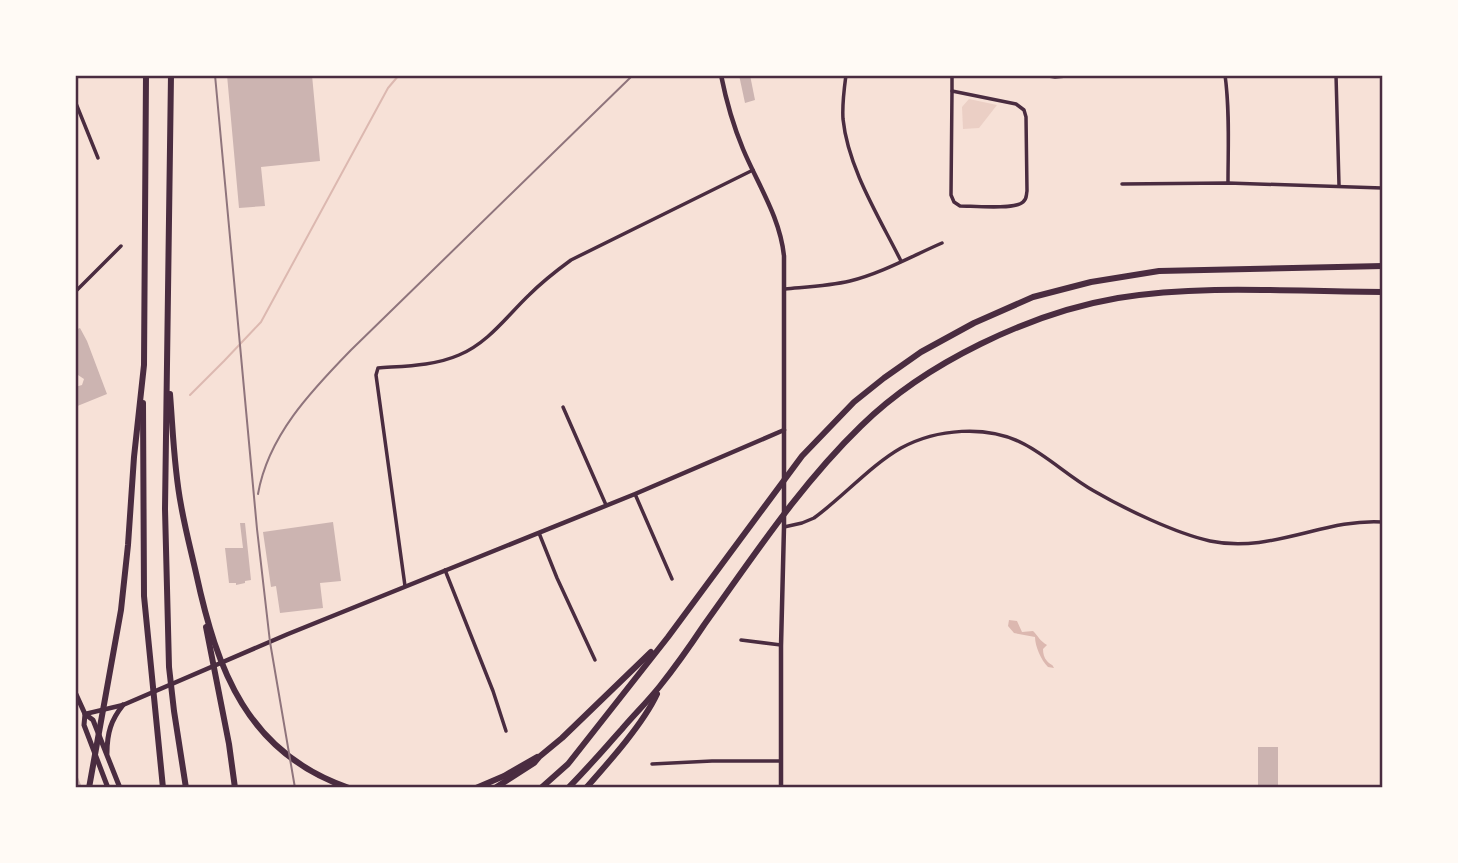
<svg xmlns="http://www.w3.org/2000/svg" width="1458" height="863" viewBox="0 0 1458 863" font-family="Rubik,sans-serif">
<rect width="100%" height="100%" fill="#f7e1d7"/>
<polygon fill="#ebcfc5" points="969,99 997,105 979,128 963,129 962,107"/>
<path fill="#dcb8b0" d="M1009 620 1017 621 1022 632 1033 631C1038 636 1040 641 1047 645L1043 649C1043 653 1044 658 1047 661 1050 665 1052 663 1054 668L1048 667C1041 660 1035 646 1035 637L1014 633 1008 626Z"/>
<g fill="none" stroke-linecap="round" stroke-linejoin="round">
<polyline stroke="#dcb8b0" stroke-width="2" points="190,395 224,361 261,322 388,88 399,75"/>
</g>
<g fill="#ccb4b1">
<polygon points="227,75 312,75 320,161 261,167 265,206 239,208"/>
<polygon points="739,75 750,75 755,100 745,103"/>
<polygon points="80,328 87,341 107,394 75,407 75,387 82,385 84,379 78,375 75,376 75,330"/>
<polygon points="333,522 341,581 320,583 323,608 280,613 276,586 271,587 263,532"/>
<polygon points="240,523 245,523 251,580 245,581 245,583 236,585 236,583 229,583 225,548 243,548"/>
<rect x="1258" y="747" width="20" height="41"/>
<polygon points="75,770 81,785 77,788 75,788"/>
</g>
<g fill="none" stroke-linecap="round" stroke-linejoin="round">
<g stroke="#4a2c40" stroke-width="3.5">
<path d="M846 75C844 90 842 104 843 119 848 168 879 217 901 261"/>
<polyline points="1042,75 1055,77 1078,75"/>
<path d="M1225 75C1230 111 1228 148 1228 183"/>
<polyline points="1336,75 1339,185"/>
<path d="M952 91 1016 104 1024 110 1026 117 1027 191C1026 196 1027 199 1023 202 1015 210 972 206 960 206L954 202 951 195Z"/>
<polyline points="952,91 952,75"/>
<polyline points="75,101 98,158"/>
<polyline points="1122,184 1228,183 1382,188"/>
<path d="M785 289C806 287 829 286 850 281 882 273 912 256 942 243"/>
<polyline points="75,292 121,246"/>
<polyline points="563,407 606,505"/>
<polyline points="635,494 672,579"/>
<path d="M784 527 802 523 814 518C843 497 871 465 901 448 936 429 987 424 1024 444 1049 457 1069 477 1094 491 1125 509 1175 533 1210 541 1271 554 1324 518 1383 522"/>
<polyline points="539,533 557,578 595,660"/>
<polyline points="445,570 493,691 506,731"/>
<path d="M405 586 376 375 378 368C404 366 434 366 459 355 488 343 507 316 529 295 542 282 556 271 571 260L753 170"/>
<polyline points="741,640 781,645"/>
<polyline points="652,764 712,761 780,761"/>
</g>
<polyline stroke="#4a2c40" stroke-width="4.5" points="85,714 123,705 288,634 635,494 784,430"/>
<path stroke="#4a2c40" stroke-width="4.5" d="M721 75C726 100 733 125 743 149 758 185 780 217 784 256V527L781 646V788"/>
<g stroke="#4a2c40" stroke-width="5">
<polyline points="75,692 85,714 93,720 120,788"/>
<polyline points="85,714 84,725 108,788"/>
<path d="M107 753C107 733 111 720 123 705"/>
</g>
<g stroke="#4a2c40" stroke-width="6">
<polyline points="171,75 165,509 169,667 174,711 186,788"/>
<path d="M170 394C173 431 174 469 181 505 185 528 191 551 196 573 217 670 247 753 349 788"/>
<polyline points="143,403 144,596 163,788"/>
<polyline points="206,627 229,744 235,788"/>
<polyline points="89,788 121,610 128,545 134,457 144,365 146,75"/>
<polyline points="476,788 504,776 537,757"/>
<polyline points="495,788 534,763 539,757 562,738 651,652"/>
<polyline points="541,788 568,764 668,637 802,456 854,402 884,378 921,352 974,323 1033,297 1091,282 1159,271 1383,266"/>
<path d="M568 788C587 769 604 749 622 729 634 715 648 701 660 686 676 666 690 646 704 625 753 557 800 485 861 426 925 363 1030 313 1118 298 1204 284 1296 292 1383 292"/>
<path d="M586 788C609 762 643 724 657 694"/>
</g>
<g stroke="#8f747c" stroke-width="2">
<polyline points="215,75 257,529 270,642 295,788"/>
<path d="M258 494C268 436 311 391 351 350L633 75"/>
</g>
</g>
<rect width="1458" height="863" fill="none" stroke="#fffaf5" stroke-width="154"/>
<rect x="77" y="77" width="1304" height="709" fill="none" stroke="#4a2c40" stroke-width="2.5"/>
</svg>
